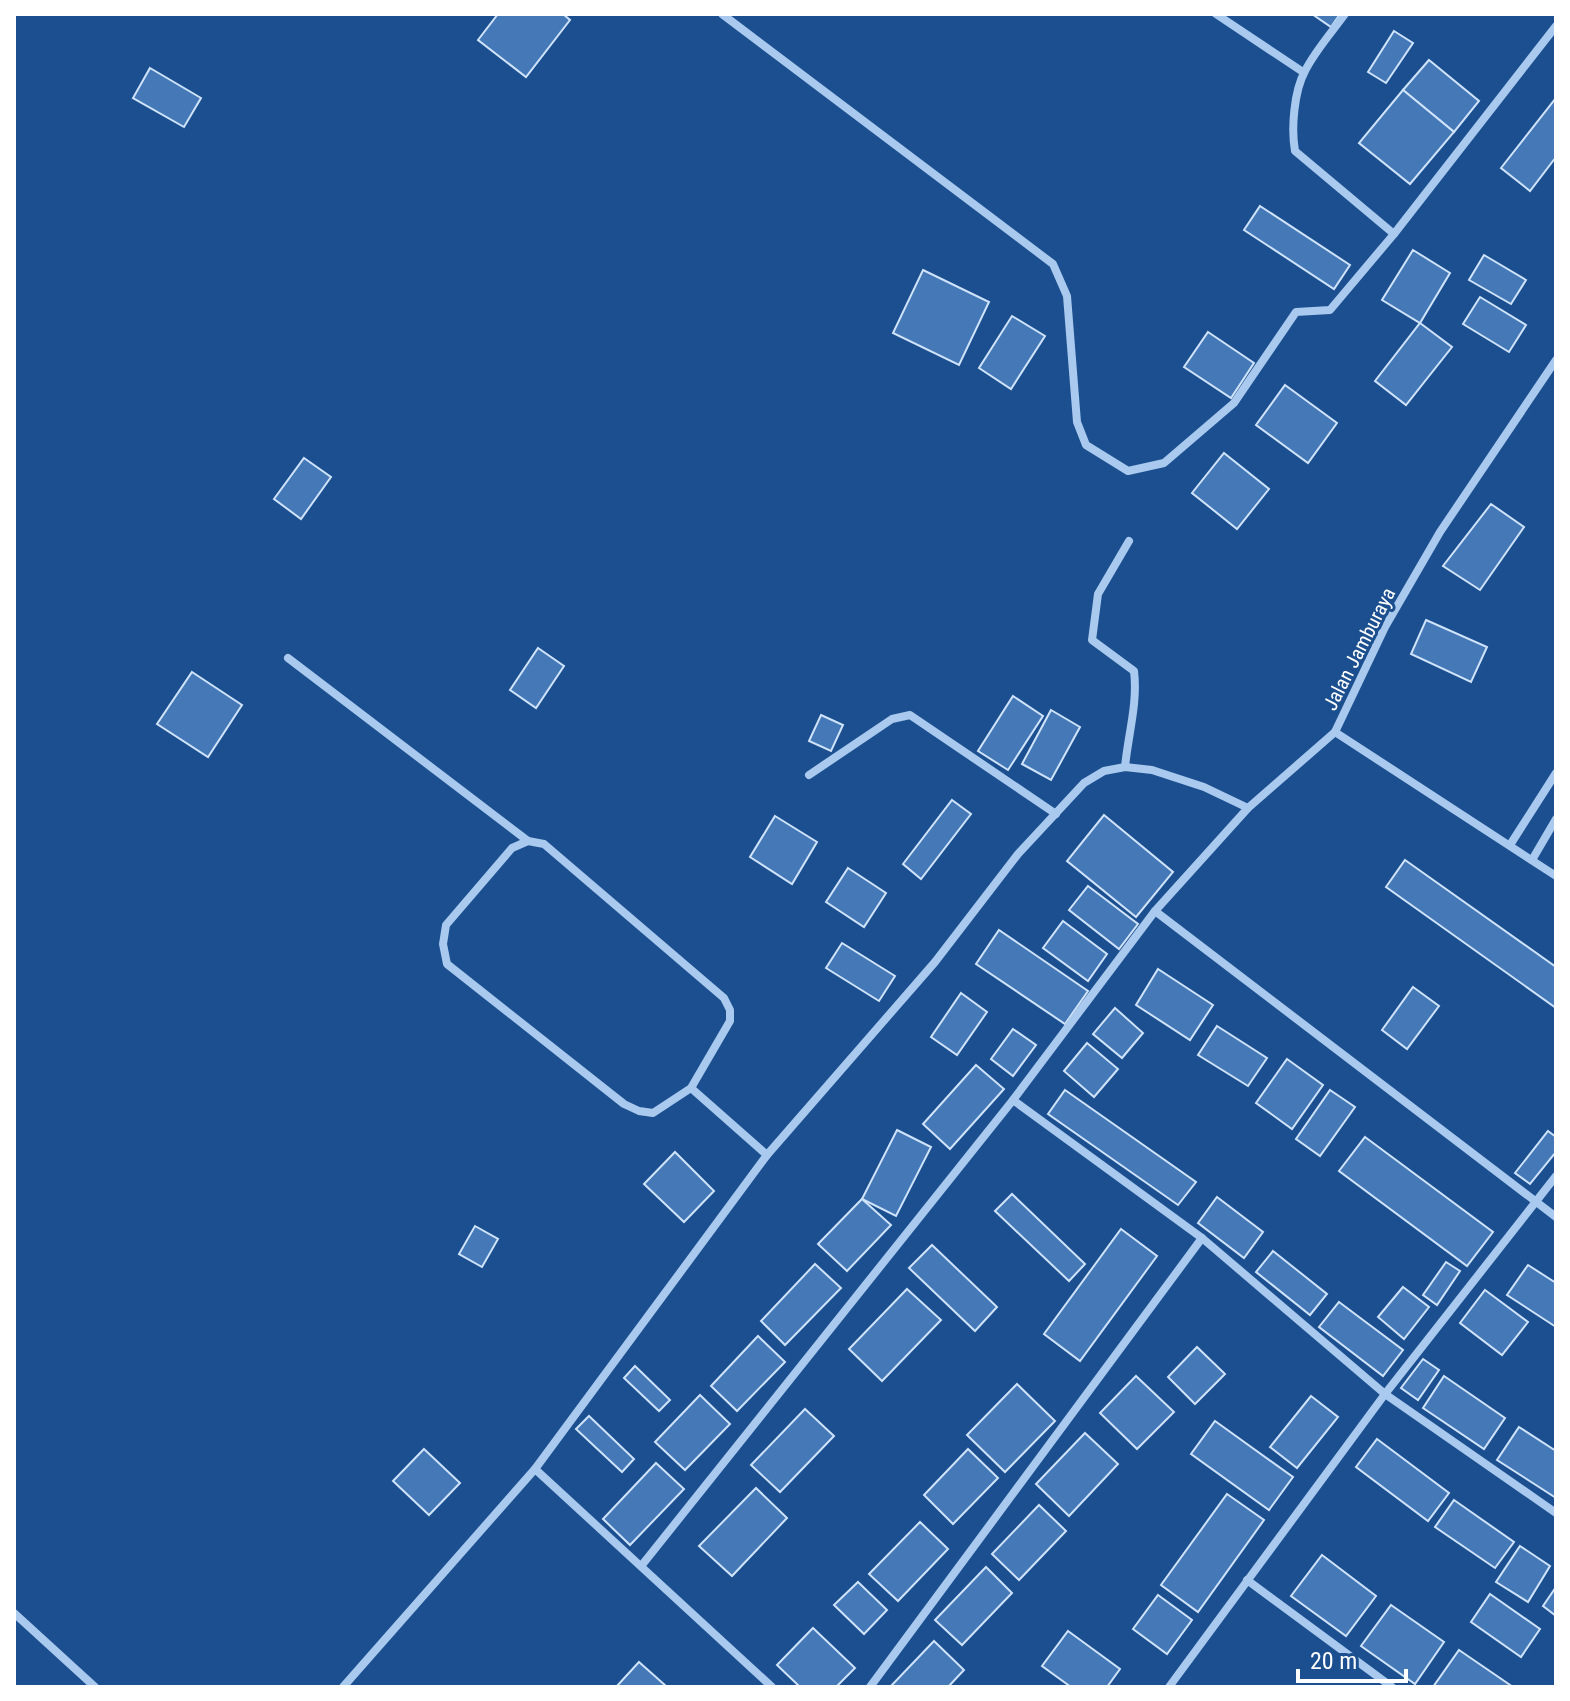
<svg xmlns="http://www.w3.org/2000/svg" width="1570" height="1701" viewBox="0 0 1570 1701" font-family="'Roboto Condensed',sans-serif">
<rect width="100%" height="100%" fill="#1b4f8f"/>
<g fill="#4478b7" stroke="#cfe3fa" stroke-width="2">
<polygon points="498,14 563,14 570,20 526,77 478,40"/>
<polygon points="1312,14 1340,14 1331,27"/>
<polygon points="1394,31 1413,43 1386,83 1368,72"/>
<polygon points="1429,60 1479,101 1454,132 1403,90"/>
<polygon points="150,68 201,98 184,127 133,98"/>
<polygon points="1403,90 1454,132 1410,184 1359,143"/>
<polygon points="1556,98 1556,157 1530,191 1501,168"/>
<polygon points="1260,206 1350,265 1334,289 1244,230"/>
<polygon points="1413,250 1450,273 1420,323 1382,300"/>
<polygon points="1484,255 1526,280 1511,304 1469,280"/>
<polygon points="923,270 989,302 959,365 893,333"/>
<polygon points="1480,297 1526,325 1509,352 1463,324"/>
<polygon points="1012,316 1045,336 1011,389 979,368"/>
<polygon points="1420,323 1452,347 1406,405 1375,381"/>
<polygon points="1208,332 1254,363 1231,398 1184,367"/>
<polygon points="1285,385 1337,423 1308,463 1256,425"/>
<polygon points="1224,453 1269,489 1237,529 1192,493"/>
<polygon points="304,458 331,477 301,519 274,499"/>
<polygon points="1491,504 1524,527 1480,590 1443,566"/>
<polygon points="1426,620 1487,647 1471,682 1411,654"/>
<polygon points="538,648 564,666 536,708 510,690"/>
<polygon points="192,672 242,705 208,757 157,724"/>
<polygon points="1013,696 1043,716 1008,770 978,751"/>
<polygon points="1051,710 1080,727 1051,780 1022,764"/>
<polygon points="821,715 843,725 831,751 809,741"/>
<polygon points="952,800 971,814 921,879 903,864"/>
<polygon points="1104,815 1173,872 1136,917 1067,861"/>
<polygon points="775,816 817,842 792,884 750,857"/>
<polygon points="1405,860 1556,967 1556,1008 1386,887"/>
<polygon points="848,868 886,893 864,927 826,902"/>
<polygon points="1088,886 1138,924 1119,949 1069,910"/>
<polygon points="1063,921 1107,954 1088,981 1043,948"/>
<polygon points="999,930 1088,991 1065,1024 976,964"/>
<polygon points="842,943 895,976 879,1001 826,968"/>
<polygon points="1158,969 1213,1005 1190,1040 1136,1005"/>
<polygon points="1413,987 1439,1006 1407,1049 1382,1030"/>
<polygon points="961,993 987,1012 957,1055 931,1037"/>
<polygon points="1115,1008 1143,1033 1122,1058 1093,1034"/>
<polygon points="1217,1026 1267,1058 1248,1086 1198,1055"/>
<polygon points="1013,1029 1036,1045 1013,1076 991,1059"/>
<polygon points="1087,1043 1118,1069 1094,1097 1064,1071"/>
<polygon points="1287,1059 1323,1085 1292,1129 1256,1103"/>
<polygon points="976,1065 1004,1089 950,1149 923,1124"/>
<polygon points="1065,1090 1196,1182 1178,1205 1048,1114"/>
<polygon points="1330,1090 1355,1107 1320,1156 1296,1139"/>
<polygon points="897,1130 931,1147 896,1216 862,1199"/>
<polygon points="1548,1131 1556,1137 1556,1152 1530,1184 1515,1173"/>
<polygon points="1365,1137 1493,1232 1467,1266 1339,1171"/>
<polygon points="675,1152 714,1191 684,1222 644,1184"/>
<polygon points="1012,1194 1085,1264 1069,1281 995,1211"/>
<polygon points="1217,1197 1263,1232 1244,1258 1198,1223"/>
<polygon points="862,1199 891,1225 847,1271 818,1244"/>
<polygon points="475,1226 498,1239 482,1267 459,1254"/>
<polygon points="1121,1229 1157,1256 1080,1361 1044,1334"/>
<polygon points="932,1245 997,1307 975,1331 909,1268"/>
<polygon points="1273,1251 1327,1294 1310,1315 1256,1272"/>
<polygon points="1446,1262 1460,1271 1437,1305 1423,1295"/>
<polygon points="815,1264 841,1288 785,1345 761,1321"/>
<polygon points="1528,1265 1556,1283 1556,1327 1507,1295"/>
<polygon points="1403,1287 1429,1307 1404,1339 1378,1317"/>
<polygon points="907,1289 941,1320 882,1381 849,1349"/>
<polygon points="1485,1290 1528,1322 1502,1355 1460,1323"/>
<polygon points="1339,1302 1403,1350 1383,1376 1319,1327"/>
<polygon points="758,1336 785,1362 737,1411 711,1386"/>
<polygon points="1197,1347 1225,1374 1195,1404 1168,1377"/>
<polygon points="1423,1359 1439,1370 1418,1400 1401,1388"/>
<polygon points="635,1366 670,1400 659,1411 624,1378"/>
<polygon points="1136,1376 1174,1412 1137,1449 1100,1413"/>
<polygon points="1444,1376 1505,1418 1484,1449 1423,1408"/>
<polygon points="1017,1384 1055,1421 1005,1472 967,1435"/>
<polygon points="700,1395 730,1424 685,1470 655,1442"/>
<polygon points="1311,1396 1338,1417 1297,1468 1270,1447"/>
<polygon points="805,1409 834,1436 780,1492 751,1465"/>
<polygon points="589,1416 634,1459 622,1472 576,1429"/>
<polygon points="1215,1421 1293,1477 1269,1510 1191,1454"/>
<polygon points="1519,1427 1556,1451 1556,1498 1497,1460"/>
<polygon points="1085,1433 1118,1464 1069,1516 1036,1484"/>
<polygon points="1377,1439 1449,1493 1428,1521 1356,1467"/>
<polygon points="424,1449 460,1483 429,1515 393,1481"/>
<polygon points="968,1449 998,1478 953,1524 924,1495"/>
<polygon points="656,1463 684,1489 630,1545 603,1519"/>
<polygon points="756,1488 787,1518 732,1576 699,1546"/>
<polygon points="1227,1494 1264,1520 1198,1612 1161,1585"/>
<polygon points="1454,1500 1514,1542 1495,1568 1435,1527"/>
<polygon points="1039,1505 1066,1531 1019,1580 992,1554"/>
<polygon points="920,1522 948,1549 898,1601 869,1574"/>
<polygon points="1520,1546 1550,1566 1528,1602 1496,1582"/>
<polygon points="1322,1555 1376,1596 1346,1636 1291,1596"/>
<polygon points="986,1567 1012,1593 962,1645 935,1620"/>
<polygon points="858,1582 887,1610 864,1634 834,1605"/>
<polygon points="1556,1587 1556,1616 1543,1606"/>
<polygon points="1490,1594 1540,1629 1521,1657 1471,1622"/>
<polygon points="1158,1595 1192,1620 1167,1654 1133,1629"/>
<polygon points="1391,1605 1444,1642 1415,1684 1361,1646"/>
<polygon points="813,1628 855,1668 836,1687 800,1687 777,1665"/>
<polygon points="1068,1631 1120,1669 1107,1687 1071,1687 1042,1666"/>
<polygon points="934,1641 964,1670 948,1687 890,1687"/>
<polygon points="1459,1650 1513,1687 1433,1687"/>
<polygon points="639,1662 666,1686 665,1687 616,1687"/>
</g>
<g fill="none" stroke-linecap="round" stroke-linejoin="round">
<g stroke="#a9c9ee" stroke-width="8">
<path d="M722 14 1053 264 1067 296 1077 422 1086 445 1128 471 1164 463 1234 403 1296 312 1330 310 1394 234 1295 151C1291 129 1294 91 1305 71 1315 51 1332 32 1345 14"/>
<polyline points="1216,14 1303,72"/>
<polyline points="1394,234 1556,26"/>
<polyline points="1556,360 1440,532 1385,627 1335,732 1556,876"/>
<polyline points="288,658 528,841"/>
<path d="M1125 767C1128 735 1138 703 1134 671L1092 640 1098 594 1129 541"/>
<polyline points="809,775 892,719 910,715 1056,814"/>
<polyline points="1510,845 1556,773"/>
<polyline points="1532,860 1556,819"/>
<polyline points="1155,911 1248,808 1335,732"/>
<polyline points="691,1088 730,1021 730,1010 724,998 544,844 528,841 512,848 446,925 443,944 447,964 624,1104 639,1111 653,1113 691,1088 767,1155"/>
<polyline points="1013,1100 1202,1238 1385,1394 1556,1513"/>
<polyline points="535,1469 767,1155 935,962 1018,854 1084,783 1104,771 1125,767 1152,770 1204,787 1248,808"/>
<polyline points="642,1565 1013,1100 1155,911 1556,1217"/>
<polyline points="1247,1580 1392,1687"/>
<polyline points="14,1613 95,1687"/>
<polyline points="343,1687 535,1469 772,1687"/>
<polyline points="870,1687 1202,1238"/>
<polyline points="1169,1687 1385,1394 1556,1176"/>
</g>
</g>
<g text-anchor="middle" stroke-width="6" stroke-linejoin="round" paint-order="stroke">
<g font-size="20" fill="#fff" stroke="#1b4f8f">
<text transform="translate(1359 649) rotate(-63)" y="7">Jalan Jamburaya</text>
</g>
</g>
<rect width="1570" height="1701" fill="none" stroke="#ffffff" stroke-width="32"/>
<path d="M1298 1669v12h108v-12" fill="none" stroke="#ffffff" stroke-width="4"/>
<text x="1310" y="1669" font-size="24" fill="#ffffff" stroke="#1b4f8f" stroke-width="6" paint-order="stroke">20 m</text>
</svg>
